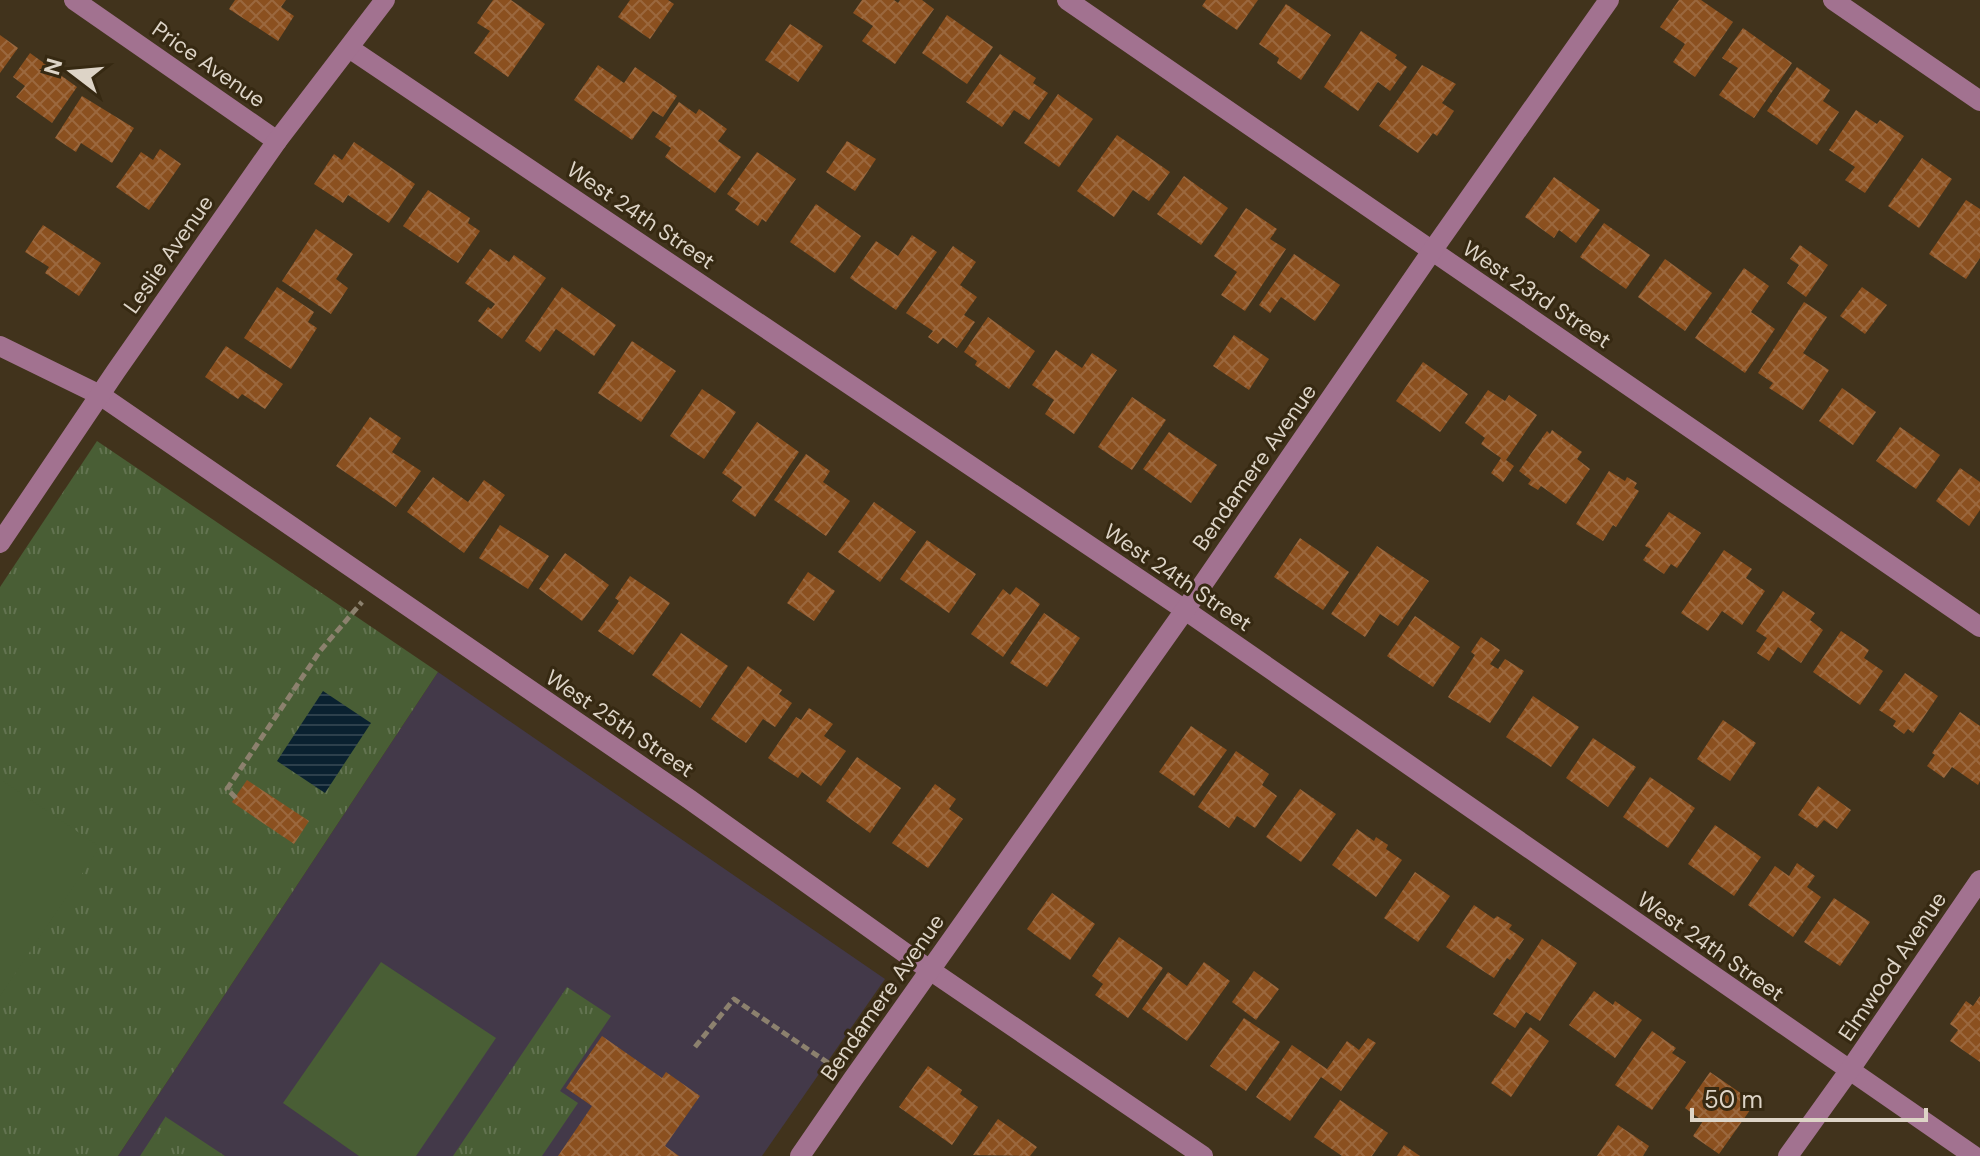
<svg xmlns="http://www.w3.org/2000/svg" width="1980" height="1156" viewBox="0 0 1980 1156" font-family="'DM Sans',sans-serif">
<defs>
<pattern id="grass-tufts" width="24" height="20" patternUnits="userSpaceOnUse" patternTransform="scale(2)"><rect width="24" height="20" fill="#495e35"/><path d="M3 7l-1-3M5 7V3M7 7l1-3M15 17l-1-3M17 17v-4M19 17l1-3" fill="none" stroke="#637451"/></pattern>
<pattern id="water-rules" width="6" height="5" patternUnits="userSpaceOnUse" patternTransform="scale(2)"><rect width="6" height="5" fill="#0a2130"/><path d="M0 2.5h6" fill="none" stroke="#2d404c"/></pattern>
<pattern id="building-cross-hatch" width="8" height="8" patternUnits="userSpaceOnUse" patternTransform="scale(2)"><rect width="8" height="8" fill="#8b501f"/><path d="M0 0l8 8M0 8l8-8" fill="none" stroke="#9b683e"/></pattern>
</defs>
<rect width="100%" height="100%" fill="#41331c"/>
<polygon fill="#433949" points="438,672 885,979 762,1156 118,1156"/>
<g fill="url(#grass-tufts)">
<polygon points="97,441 438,672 118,1156 0,1156 0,587"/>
<polygon points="567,987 611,1016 560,1091 578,1103 542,1156 453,1156"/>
<polygon points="166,1116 166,1117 225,1156 140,1156"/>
</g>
<g fill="#495e35">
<polygon points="0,779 100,847 0,996"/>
<polygon points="381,962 496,1038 416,1156 359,1156 283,1103"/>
</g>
<polygon fill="url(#water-rules)" points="323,691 371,723 325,793 277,761"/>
<g fill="url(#building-cross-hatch)">
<polygon points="235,0 286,0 281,7 294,16 278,41 229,9"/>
<polygon points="493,0 511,0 545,24 508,77 474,53 490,31 477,23"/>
<polygon points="630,0 668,0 674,4 650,39 618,17"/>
<polygon points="862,0 894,0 898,3 900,0 922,0 934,9 895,64 862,41 873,26 853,13"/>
<polygon points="1206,0 1258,0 1237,30 1202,6"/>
<polygon points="1679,0 1701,0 1733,22 1695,77 1673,62 1685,44 1660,27"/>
<polygon points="1286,4 1331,35 1301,80 1277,63 1279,58 1259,44"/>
<polygon points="947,15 993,47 967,84 922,53"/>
<polygon points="790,24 823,46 798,82 765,60"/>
<polygon points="1743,28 1792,63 1754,118 1719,95 1738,68 1722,58"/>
<polygon points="1361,31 1397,55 1395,58 1407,67 1390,91 1378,82 1358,111 1324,87"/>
<polygon points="0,35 18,48 0,73"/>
<polygon points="30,53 77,87 52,123 16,97 25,86 13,77"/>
<polygon points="1000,54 1036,78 1033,83 1048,93 1029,120 1014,110 1002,127 966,102"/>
<polygon points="598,65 624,83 635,67 677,96 663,117 653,111 632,140 574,100"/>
<polygon points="1422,65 1456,84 1442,103 1454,111 1437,136 1433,133 1418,153 1379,126"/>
<polygon points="1797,67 1830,90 1823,101 1839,112 1817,145 1767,111"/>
<polygon points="1058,94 1093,119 1059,167 1024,143"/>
<polygon points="82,96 134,128 112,163 81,143 76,152 55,138"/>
<polygon points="679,102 696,114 699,109 727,129 718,141 741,157 715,193 665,157 671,148 655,137"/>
<polygon points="1856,110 1877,124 1880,120 1904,136 1865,193 1845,180 1855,167 1829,150"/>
<polygon points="1117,135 1170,172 1149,201 1133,190 1114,217 1077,191"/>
<polygon points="847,141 876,159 855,191 826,172"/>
<polygon points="354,142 415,184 389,223 348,195 343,203 314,184 334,154 342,160"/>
<polygon points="160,149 181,164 149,210 116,187 141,152 153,160"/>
<polygon points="757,152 796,179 766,222 762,219 758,226 735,210 740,203 727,194"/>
<polygon points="1922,158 1952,179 1919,228 1888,206"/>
<polygon points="1184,176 1228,208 1201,245 1157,214"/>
<polygon points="1554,177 1600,210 1576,243 1559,230 1554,238 1525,217"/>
<polygon points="428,190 470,218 468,223 480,231 458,263 403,226"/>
<polygon points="1966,200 1980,209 1980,258 1966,279 1929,254"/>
<polygon points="816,204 861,236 835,273 790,242"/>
<polygon points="1246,208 1277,229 1270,239 1286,249 1245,311 1221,295 1237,272 1214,256"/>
<polygon points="1604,223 1650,255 1626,289 1580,257"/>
<polygon points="43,225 101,263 79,296 45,273 49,267 25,252"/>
<polygon points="316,229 353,254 336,279 348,288 331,314 282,281"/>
<polygon points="912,235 937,252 896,310 850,278 876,241 898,256"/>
<polygon points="1800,245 1828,265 1806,297 1787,283 1799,265 1790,259"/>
<polygon points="953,246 976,262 960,285 977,297 964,315 975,322 957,348 943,338 938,344 928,337 933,331 906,313"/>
<polygon points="490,249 509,262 514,255 546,278 502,339 478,321 488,307 491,309 495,304 465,283"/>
<polygon points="1294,254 1340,285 1315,321 1281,297 1270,313 1259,305"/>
<polygon points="1665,259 1712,293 1685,331 1638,297"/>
<polygon points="1744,268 1769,286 1751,312 1775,329 1745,373 1695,338"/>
<polygon points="277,287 314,312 308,322 317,328 291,369 244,338"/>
<polygon points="562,287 616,325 594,356 556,329 540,352 525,341"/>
<polygon points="1862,287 1887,305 1865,334 1840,316"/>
<polygon points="1804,302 1827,317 1803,353 1829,370 1803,410 1769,388 1773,383 1758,373"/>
<polygon points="988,317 1035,351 1009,389 975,365 977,361 964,352"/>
<polygon points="1234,335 1269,359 1249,390 1213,366"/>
<polygon points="632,341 676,371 641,422 598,393"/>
<polygon points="226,346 283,384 265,409 242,394 238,399 205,377"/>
<polygon points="1056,350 1082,368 1092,353 1117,370 1074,434 1045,414 1054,400 1032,385"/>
<polygon points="1423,362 1468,394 1440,432 1396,401"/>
<polygon points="1842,388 1876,412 1853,445 1819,421"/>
<polygon points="702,389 736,412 704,459 670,436"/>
<polygon points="1488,390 1505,401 1509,395 1537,415 1506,460 1514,466 1503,482 1491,473 1501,458 1481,444 1485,438 1465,423"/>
<polygon points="1132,397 1166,420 1132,470 1098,447"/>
<polygon points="370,417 401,438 392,452 421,471 396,507 336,466"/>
<polygon points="757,422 799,452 755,517 732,501 742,487 722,473"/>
<polygon points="1900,427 1940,455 1916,489 1876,461"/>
<polygon points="1552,430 1582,452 1577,459 1590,469 1566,504 1541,486 1538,490 1528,484 1531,480 1519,471 1547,431 1550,434"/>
<polygon points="1169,432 1217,465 1191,503 1143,469"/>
<polygon points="806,454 830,471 823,482 850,501 826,536 774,500"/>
<polygon points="1960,468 1980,482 1980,510 1969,526 1936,501"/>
<polygon points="1609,471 1625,481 1627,477 1637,483 1634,488 1639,491 1616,527 1613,525 1603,541 1576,524"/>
<polygon points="433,477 468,502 484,480 505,495 464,553 407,512"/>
<polygon points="874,502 916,532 880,582 838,552"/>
<polygon points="1669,512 1701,533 1677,568 1671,564 1664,574 1643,560 1651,549 1645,546"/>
<polygon points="500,525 549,556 528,589 479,558"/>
<polygon points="1300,538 1349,572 1323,610 1274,577"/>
<polygon points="927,540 976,574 949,613 900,579"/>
<polygon points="1377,546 1429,581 1398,626 1380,614 1365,637 1331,614"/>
<polygon points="1724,550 1752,569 1746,578 1765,591 1742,625 1722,611 1708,631 1681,613"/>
<polygon points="565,553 609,585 582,621 539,589"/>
<polygon points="808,572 835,591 814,621 787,603"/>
<polygon points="630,576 670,603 633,655 598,631 619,601 615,598"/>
<polygon points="1016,587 1040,604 1003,657 971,634 1003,589 1010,595"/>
<polygon points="1783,591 1815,613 1810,620 1823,630 1801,663 1778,647 1769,661 1757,653 1767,638 1756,631"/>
<polygon points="1044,613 1080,638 1047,687 1010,663"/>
<polygon points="1415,616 1460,647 1433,687 1387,656"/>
<polygon points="1841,631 1869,650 1864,658 1883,671 1860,705 1813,672"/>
<polygon points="681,633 728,666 700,708 652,675"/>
<polygon points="1481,637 1500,650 1490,664 1498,669 1505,659 1524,671 1490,723 1448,697 1475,655 1471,652"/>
<polygon points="748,666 782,690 779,694 792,703 775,727 763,719 746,743 711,719"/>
<polygon points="1905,673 1938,696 1913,733 1908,729 1904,734 1893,726 1896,721 1879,710"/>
<polygon points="1533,696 1579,727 1551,767 1506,737"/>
<polygon points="809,708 833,724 824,736 846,751 821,786 802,772 798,778 768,758 796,717 801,720"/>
<polygon points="1960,712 1980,726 1980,781 1978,785 1952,767 1944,778 1927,766 1935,755 1932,753"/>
<polygon points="1723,720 1756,743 1730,781 1697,759"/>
<polygon points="1191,726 1227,750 1194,796 1159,772"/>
<polygon points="1593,738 1636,767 1608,807 1566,778"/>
<polygon points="1236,751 1269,774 1262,785 1277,796 1255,828 1237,816 1229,828 1198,807"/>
<polygon points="857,757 901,788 870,833 826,801"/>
<polygon points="1650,777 1695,808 1668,848 1623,817"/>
<polygon points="247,780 309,821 294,844 232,802"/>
<polygon points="935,784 956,799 949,809 963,819 928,868 892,843"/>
<polygon points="1818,786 1851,810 1837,829 1824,820 1817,828 1798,815"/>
<polygon points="1300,789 1336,814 1301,862 1266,837"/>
<polygon points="1715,825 1761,857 1734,896 1688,864"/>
<polygon points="1357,829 1374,841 1376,837 1388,845 1386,849 1402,860 1376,897 1332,865"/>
<polygon points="1797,863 1815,876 1807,887 1821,897 1793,937 1748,905 1775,866 1789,876"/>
<polygon points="1415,872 1450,896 1418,942 1384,918"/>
<polygon points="1052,893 1095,924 1070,960 1027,929"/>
<polygon points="1834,898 1870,922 1840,966 1804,942"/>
<polygon points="1474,905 1494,919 1497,916 1512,925 1509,929 1524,939 1510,960 1507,958 1494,978 1446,947"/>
<polygon points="1119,937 1163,968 1128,1018 1095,995 1103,984 1092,976"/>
<polygon points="1542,939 1577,963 1540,1021 1526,1012 1515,1028 1493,1014"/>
<polygon points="1204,962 1230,981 1187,1041 1142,1009 1168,972 1187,986"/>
<polygon points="1254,971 1279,989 1256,1020 1232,1002"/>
<polygon points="1594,991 1613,1005 1615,1001 1642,1020 1615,1058 1569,1025"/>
<polygon points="1980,996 1980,1062 1950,1041 1958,1030 1950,1024 1966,1001 1973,1006"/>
<polygon points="1244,1018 1280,1042 1246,1091 1210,1066"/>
<polygon points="1530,1027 1549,1041 1511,1097 1491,1083"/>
<polygon points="1652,1031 1676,1048 1672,1053 1686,1062 1652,1110 1615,1085"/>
<polygon points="602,1036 662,1078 666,1072 700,1096 665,1146 679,1156 558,1156 592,1106 566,1088"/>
<polygon points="1368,1038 1376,1043 1341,1091 1321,1077 1290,1121 1256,1097 1292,1045 1327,1069 1347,1041 1359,1050"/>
<polygon points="928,1066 962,1090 960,1094 978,1107 952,1145 899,1107"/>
<polygon points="1710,1072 1755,1103 1719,1154 1693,1136 1703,1121 1685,1108"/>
<polygon points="1340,1100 1388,1133 1372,1156 1342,1156 1314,1137"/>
<polygon points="998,1119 1037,1147 1030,1156 973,1155"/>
<polygon points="1618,1125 1649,1146 1643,1156 1597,1156"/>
<polygon points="1404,1145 1420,1156 1397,1156"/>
</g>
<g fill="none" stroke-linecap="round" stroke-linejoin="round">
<g stroke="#8c816e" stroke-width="5" stroke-dasharray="8 4" stroke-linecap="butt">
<polyline points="236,798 227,789 320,651 362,602"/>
<polyline points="695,1047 734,999 834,1067"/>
</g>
<g stroke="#a27290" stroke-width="20">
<polyline points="74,0 277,141"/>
<polyline points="1067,0 1980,627"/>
<polyline points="1833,0 1980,101"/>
<polyline points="349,48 1185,610 1974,1156"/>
<polyline points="0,346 100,395 689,799 905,953 1203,1156"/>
<polyline points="0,543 116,371 277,141 385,0"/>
<polyline points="800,1156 853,1079 1185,610 1432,251 1609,0"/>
<polyline points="1788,1156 1849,1071 1980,880"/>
</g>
</g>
<g text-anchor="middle" stroke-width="6" stroke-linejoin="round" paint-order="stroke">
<g font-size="22" fill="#ddd4c7" stroke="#362912">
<text transform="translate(209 64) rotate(35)" y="8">Price Avenue</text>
<text transform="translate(641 215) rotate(34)" y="8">West 24th Street</text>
<text transform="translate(168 254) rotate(-55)" y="8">Leslie Avenue</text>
<text transform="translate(1537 294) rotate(34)" y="8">West 23rd Street</text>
<text transform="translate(1254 467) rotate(-55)" y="8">Bendamere Avenue</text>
<text transform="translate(1178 577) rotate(34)" y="8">West 24th Street</text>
<text transform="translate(620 723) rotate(34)" y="8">West 25th Street</text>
<text transform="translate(1711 946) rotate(35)" y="8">West 24th Street</text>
<text transform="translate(1892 966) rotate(-56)" y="8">Elmwood Avenue</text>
<text transform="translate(882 997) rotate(-55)" y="8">Bendamere Avenue</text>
</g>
</g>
<g transform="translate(72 72) rotate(286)" stroke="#362912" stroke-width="6" paint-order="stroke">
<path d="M0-6L14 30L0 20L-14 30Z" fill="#ddd4c7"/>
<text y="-12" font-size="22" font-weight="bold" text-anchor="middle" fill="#ddd4c7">N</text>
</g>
<path d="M1692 1108v12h234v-12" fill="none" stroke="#ddd4c7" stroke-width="4"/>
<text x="1704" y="1108" font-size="24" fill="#ddd4c7" stroke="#362912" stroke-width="6" paint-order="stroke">50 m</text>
</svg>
